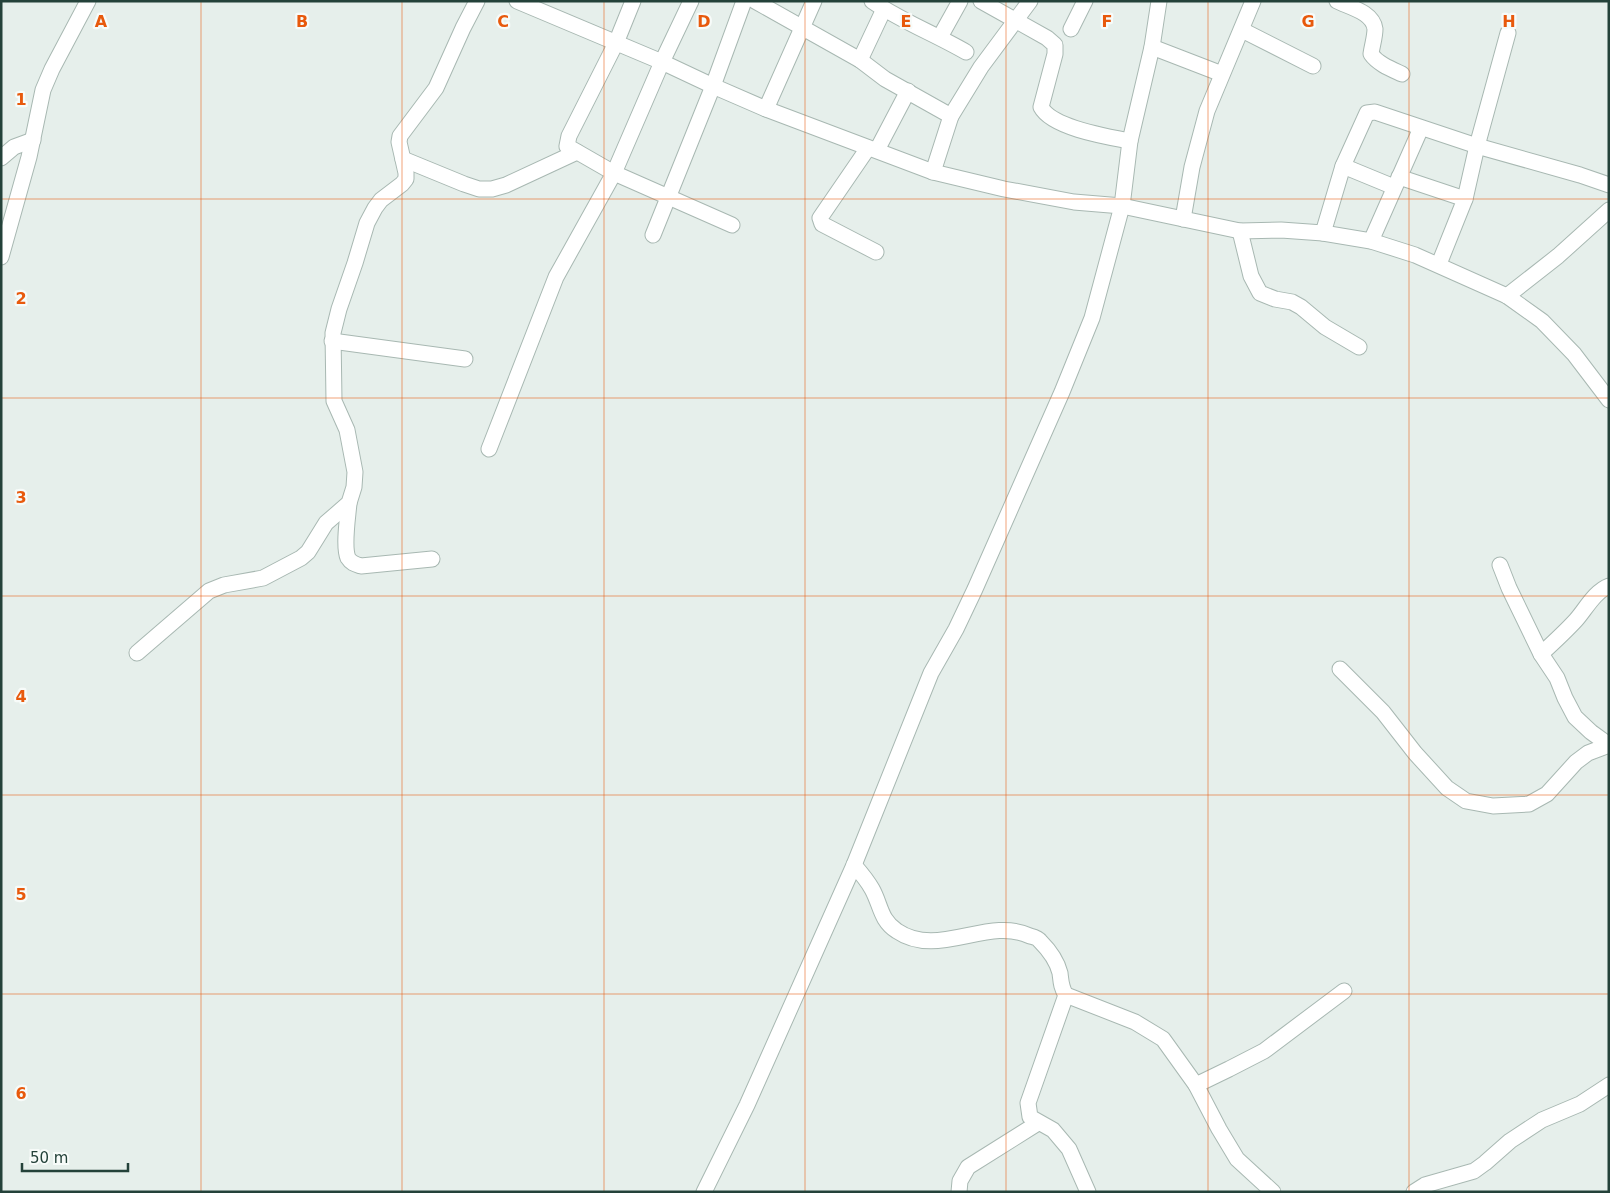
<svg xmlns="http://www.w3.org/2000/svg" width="1610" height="1193" viewBox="0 0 1610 1193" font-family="'DejaVu Sans',sans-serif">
<rect width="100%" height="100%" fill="#e6efeb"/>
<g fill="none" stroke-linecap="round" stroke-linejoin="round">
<g stroke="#a8b8b2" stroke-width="17">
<g id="minor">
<polyline points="517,1 662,62 713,86 766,109 933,172 1004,189 1074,202 1122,206 1240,231 1281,230 1323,233 1371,241 1415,255 1507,296 1542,321 1574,354 1609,400"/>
<polyline points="633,1 616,43 569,136 567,146 614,173 732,225"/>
<polyline points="755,1 860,60 885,79 951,116"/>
<path d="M872 1C901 21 935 34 966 52"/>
<path d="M981 1 1047 38 1055 45V54L1041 107C1052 128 1108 137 1130 141"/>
<path d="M1337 1C1349 7 1373 12 1375 29 1375 37 1372 46 1371 54 1378 64 1391 69 1402 74"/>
<polyline points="1071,29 1085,1"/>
<polyline points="1242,30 1313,66"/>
<polyline points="940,37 960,1"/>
<polyline points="1152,47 1222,74"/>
<polyline points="860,60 884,9"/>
<polyline points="766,109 814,1"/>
<polyline points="868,148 820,218 822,224 876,252"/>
<polyline points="877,150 908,91"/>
<polyline points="1,158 14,147 33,140"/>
<polyline points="403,159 464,184 479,189 492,189 506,185 577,152"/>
<polyline points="1343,166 1394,187"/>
<polyline points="933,172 951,116 981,67 1030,1"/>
<polyline points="1399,177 1465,199"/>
<polyline points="1183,219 1192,167 1207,111 1253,1"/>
<polyline points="1240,231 1251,276 1260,293 1275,299 1292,302 1301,307 1325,327 1359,347"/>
<polyline points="1323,233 1343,166 1367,113 1375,112 1477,146 1580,175 1609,185"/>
<polyline points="653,235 713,86 744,1"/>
<polyline points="1371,241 1421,128"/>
<polyline points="1,257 29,157 43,90 52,69 88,1"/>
<polyline points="1439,264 1465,199 1477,146 1508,33"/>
<polyline points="1507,296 1558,256 1609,210"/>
<polyline points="332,341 465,359"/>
<polyline points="489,449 556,277 614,173 662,62 691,1"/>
<path d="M349 503C348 516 343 546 348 558 351 563 355 564 361 566L432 559"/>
<polyline points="1500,565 1509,588 1541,654 1557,678 1565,698 1575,717 1591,732 1609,745"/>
<polyline points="137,653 209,591 224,585 263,578 301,558 308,552 326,523 349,503 354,487 355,472 347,430 334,401 333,333 339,309 355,263 367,223 375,208 381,200 402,184 406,179 406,173 399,142 400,136 436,88 463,28 477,1"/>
<path d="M1541 654C1553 643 1565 632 1576 620 1585 610 1595 591 1609 586"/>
<polyline points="1340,669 1383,712 1415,753 1447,788 1466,801 1493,806 1529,804 1547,794 1576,762 1588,753 1609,745"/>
<path d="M854 865C861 873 867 880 872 889 881 905 880 920 897 931 938 959 988 916 1030 936 1034 937 1038 938 1040 941 1049 950 1057 961 1060 973 1061 981 1061 988 1066 995L1135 1022 1163 1039 1196 1085 1219 1129 1237 1159 1273 1192"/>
<polyline points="1066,995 1028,1103 1030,1117 1053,1130 1069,1149 1088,1192"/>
<polyline points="1196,1085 1229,1069 1264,1051 1344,991"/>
<polyline points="704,1192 747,1105 854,865 931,673 956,629 975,589 1062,392 1092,318 1122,206 1130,141 1152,47 1159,1"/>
<polyline points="959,1192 960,1181 968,1167 1038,1123"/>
<polyline points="1414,1192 1425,1185 1474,1171 1485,1163 1510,1141 1542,1120 1580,1104 1609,1085"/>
</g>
</g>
<use href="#minor" stroke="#fff" stroke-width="15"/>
</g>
<path fill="none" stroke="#e8590c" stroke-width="1" stroke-opacity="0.55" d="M201 1V1192M402 1V1192M604 1V1192M805 1V1192M1006 1V1192M1208 1V1192M1409 1V1192M1 199H1609M1 398H1609M1 596H1609M1 795H1609M1 994H1609"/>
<g font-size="16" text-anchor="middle" font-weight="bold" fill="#e8590c" stroke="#f7fbf9" stroke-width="4.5" stroke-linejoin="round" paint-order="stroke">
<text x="101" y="27">A</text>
<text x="302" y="27">B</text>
<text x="503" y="27">C</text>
<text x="704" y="27">D</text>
<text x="906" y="27">E</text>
<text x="1107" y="27">F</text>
<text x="1308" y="27">G</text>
<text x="1509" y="27">H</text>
<text x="21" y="105">1</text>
<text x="21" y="304">2</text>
<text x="21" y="503">3</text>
<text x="21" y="702">4</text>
<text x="21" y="900">5</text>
<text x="21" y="1099">6</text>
</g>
<rect width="1610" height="1193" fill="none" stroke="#24423a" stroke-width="5"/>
<path d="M22 1163v8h106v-8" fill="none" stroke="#24423a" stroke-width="2.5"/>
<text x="30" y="1163" font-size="15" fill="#24423a" stroke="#f7fbf9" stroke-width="4" paint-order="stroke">50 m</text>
</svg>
